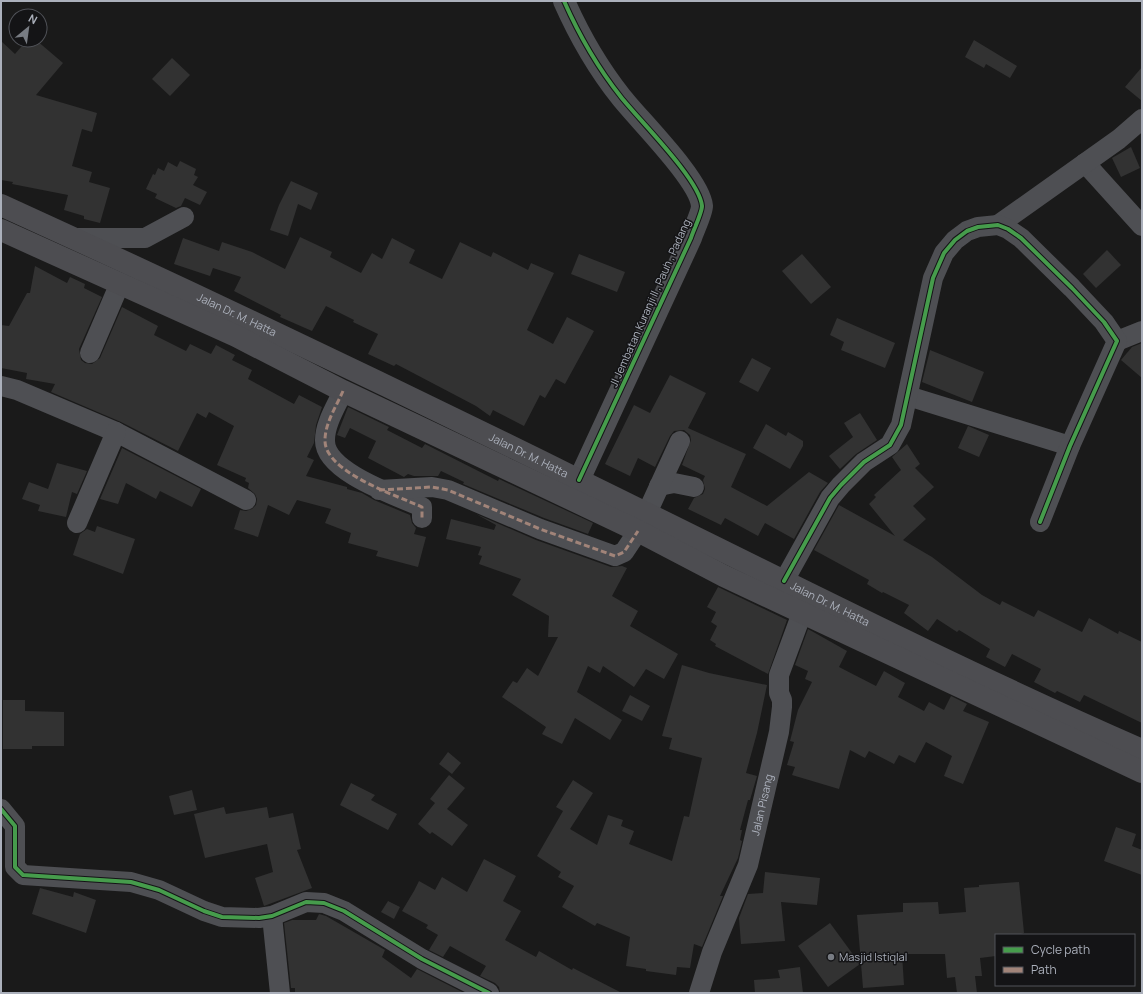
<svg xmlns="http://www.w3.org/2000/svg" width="1143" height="994" viewBox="0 0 1143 994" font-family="Manrope,sans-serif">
<rect width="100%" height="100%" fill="#1a1a1a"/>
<g fill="#323232">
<polygon points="27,40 36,40 63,63 36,95 97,113 92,132 82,129 72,166 92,172 89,182 110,188 100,223 84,219 84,216 64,210 68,195 12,184 13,182 1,180 1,41 15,54"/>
<polygon points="974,40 1017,66 1010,78 986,64 984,68 965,57"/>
<polygon points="172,58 190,75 170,96 152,79"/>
<polygon points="1142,67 1142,101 1125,87"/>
<polygon points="1131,147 1140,168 1121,177 1112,158"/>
<polygon points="180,161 196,169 194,175 198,177 193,185 207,192 200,205 185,198 181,206 176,208 155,198 157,194 146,189 153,174 155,175 158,168 164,171 168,162 177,167"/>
<polygon points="291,181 318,193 311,210 298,204 288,236 270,230 279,205"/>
<polygon points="300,237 332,252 330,257 361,273 372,253 382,259 392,238 415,250 409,263 442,279 460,242 491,257 493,252 528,270 531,263 554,273 527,330 553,344 567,317 594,331 565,384 556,379 545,398 540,395 524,426 493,410 490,416 476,406 396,364 394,366 368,354 378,334 353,322 354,320 326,306 312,331 280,317 281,315 234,291 241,277 213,268 210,276 174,264 183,238 219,251 222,242 252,252 285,269"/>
<polygon points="1107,250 1121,265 1096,288 1083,274"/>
<polygon points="579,254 625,272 617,292 571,274"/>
<polygon points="802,254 831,287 811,304 782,271"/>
<polygon points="35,266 67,283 70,277 85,284 84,288 102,297 79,349 81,360 85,363 92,364 100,358 122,307 158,326 154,335 186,351 190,344 211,354 216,345 235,355 232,360 252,370 248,379 294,404 299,395 322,407 316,425 314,443 307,457 314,460 306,476 347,487 347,489 362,493 374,500 410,515 412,523 416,528 414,534 426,537 418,567 376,556 378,551 348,543 351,533 325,523 331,509 297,500 289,515 268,505 258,537 234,529 240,510 246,511 252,509 256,505 257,499 255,494 248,488 249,483 245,481 246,478 217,465 234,426 209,412 206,418 197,413 178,451 121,422 51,392 55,384 26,379 27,373 1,368 1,325 9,326 27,293 30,293"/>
<polygon points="837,318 895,343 885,368 841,350 844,342 830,335"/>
<polygon points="1142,343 1142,378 1121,360 1132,347"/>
<polygon points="930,350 984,372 972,402 922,382"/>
<polygon points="752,358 771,368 758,392 739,382"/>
<polygon points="670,375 706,393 688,428 746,454 731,487 767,506 809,472 828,483 820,492 794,539 765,523 758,536 725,518 721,525 688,509 694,498 703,494 705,489 703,480 705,476 682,465 691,440 690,435 684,430 674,431 670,436 655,467 638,458 630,476 605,464 634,405 650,413"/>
<polygon points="348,407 389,427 387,430 422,448 425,444 498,481 499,479 593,523 588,534 544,518 463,484 464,482 441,471 438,476 414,476 408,474 404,477 368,458 376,441 350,428 345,438 337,435"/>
<polygon points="860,413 877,440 856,454 840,469 829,456 853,437 844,423"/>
<polygon points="766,424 786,436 788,432 803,441 803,446 790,469 753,448"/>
<polygon points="968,426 989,435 979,457 958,448"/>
<polygon points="907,444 920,464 915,468 934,487 913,506 926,519 903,540 932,557 982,595 1000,605 1002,601 1034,617 1038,610 1082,632 1089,618 1118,634 1119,631 1142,642 1142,723 1084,695 1080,702 1057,691 1055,693 1034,682 1041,669 1012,654 1005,667 986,657 990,649 959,630 957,632 937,619 928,631 904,613 909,605 883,592 882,593 867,584 869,580 814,550 839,505 895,536 869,504 876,497 874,495 901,470 892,457"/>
<polygon points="122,448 201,489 192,507 160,491 156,499 126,483 118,504 100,499"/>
<polygon points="57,463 87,471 77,494 72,492 66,517 38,511 40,505 22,499 29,482 48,489"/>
<polygon points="476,514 536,540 611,567 622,566 627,568 612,596 638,611 630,626 678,654 664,679 646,669 634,687 603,666 600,673 588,666 577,692 622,720 610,740 575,718 562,744 542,734 546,727 502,697 513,681 517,683 527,668 538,676 558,637 548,637 549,616 512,595 521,579 479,564 482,556 478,555 481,547 446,539 451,519 494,530 496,525"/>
<polygon points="97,526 135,539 123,574 73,555 80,534 87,529 95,532"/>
<polygon points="718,587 787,620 768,674 715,646 716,644 710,640 717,626 711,622 716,612 707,607"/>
<polygon points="808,629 847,651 839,667 876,686 884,671 905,683 898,697 924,711 929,702 944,710 951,696 967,704 963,711 989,722 963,784 944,776 952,756 926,742 915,763 899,755 894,764 869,751 865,758 850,750 839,789 792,775 795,767 787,765 794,742 790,741 798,710 812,682 805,679 808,671 795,665"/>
<polygon points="682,665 709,673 767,685 757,733 746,773 757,776 750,800 748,800 740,830 742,830 740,840 742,841 738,858 720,896 723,896 702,947 694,944 690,968 677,967 676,975 646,971 646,969 626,966 630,937 597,923 595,926 562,907 574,886 558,877 561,872 537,856 563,811 556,807 573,780 593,793 570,829 597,845 608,815 623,820 621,826 634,831 629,844 672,861 684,816 689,817 702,758 669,749 672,738 662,736"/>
<polygon points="630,695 650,706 642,721 622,711"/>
<polygon points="3,700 25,700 25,711 64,712 64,746 32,746 32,749 3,749"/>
<polygon points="448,752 461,763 452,774 439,764"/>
<polygon points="449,775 465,788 447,809 468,825 452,846 432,832 430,834 418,824 435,803 430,799"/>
<polygon points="351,783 375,795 371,800 397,814 388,830 340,805"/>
<polygon points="192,790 197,810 174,815 169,796"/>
<polygon points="224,807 226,814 267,807 269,818 293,813 301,849 297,850 312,888 264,906 255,878 273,872 267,844 205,858 194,814"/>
<polygon points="1116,827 1136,834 1132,846 1142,850 1142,875 1104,861"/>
<polygon points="484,859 516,876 503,901 521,911 505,940 536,957 539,951 572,970 573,968 622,993 500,993 499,987 495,983 480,976 486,966 450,946 443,957 429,950 438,935 426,928 428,925 402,911 414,891 419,881 435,890 442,877 467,892"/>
<polygon points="765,872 820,878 817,905 781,902 785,941 741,944 739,918 748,894 763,893"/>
<polygon points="1019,882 1024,933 1018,935 996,935 996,956 980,958 982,976 975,976 977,993 957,993 955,977 947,978 945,954 902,954 904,985 863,988 857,915 903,912 903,903 938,902 939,914 966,912 964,888 979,887 979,885"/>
<polygon points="40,888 73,897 74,892 96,900 86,933 32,914"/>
<polygon points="388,901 400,907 394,919 381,912"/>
<polygon points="319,914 326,916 385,950 382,957 411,978 417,969 464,993 295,993 295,988 291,988 284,923 292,920 316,920"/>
<polygon points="830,923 860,964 828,987 798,946"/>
<polygon points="800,967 803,993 755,993 754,980 780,978 778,970"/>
</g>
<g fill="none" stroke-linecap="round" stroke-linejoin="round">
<g stroke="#4e4f53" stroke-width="20">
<polyline points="1085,163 1142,226"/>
<polyline points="998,225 1119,139 1142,119"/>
<polyline points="73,238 145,238 184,217"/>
<polyline points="1117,341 1142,331"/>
<polyline points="90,353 120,283"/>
<polyline points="1,386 17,390 116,432 246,500"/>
<path d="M343 391C337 405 325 423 325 440 324 472 398 496 422 507V518"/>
<polyline points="908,396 1070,446"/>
<polyline points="659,486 674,483 694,487"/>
<polyline points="379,490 432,487 448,490 540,529 615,556 624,552 638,531"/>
<polyline points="647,513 680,441"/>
<polyline points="77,523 116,432"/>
<polyline points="784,581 830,498 841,485 864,462 890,445 901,425 933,278 944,253 955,240 967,231 978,227 998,225 1008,229 1021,238 1072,288 1104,322 1117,341 1070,446 1040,522"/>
<polyline points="1,809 15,826 15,867 23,875 131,882 159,890 204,911 222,917 259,918 272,916 306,902 324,903 344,911 422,959 489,993"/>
<polyline points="272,916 280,993"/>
<path id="s1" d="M699 993 712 952 748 865 779 732 782 707V700L779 693V675L802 613"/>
</g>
<path stroke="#4e4f53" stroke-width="22" d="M564 1C579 35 598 68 621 97 639 120 700 180 702 206 702 213 693 231 691 238L579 480"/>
<g stroke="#4d4d51" stroke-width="22">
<path id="s2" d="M1 205C196 294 389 386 581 481 767 572 952 667 1142 750"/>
<polyline points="1,230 236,336 343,391 638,531 724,576 1142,772"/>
</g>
<g stroke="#a18479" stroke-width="3" stroke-dasharray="6 3" stroke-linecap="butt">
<path d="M343 391C337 405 325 423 325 440 324 472 398 496 422 507V518"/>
<polyline points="379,490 432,487 448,490 540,529 615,556 624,552 638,531"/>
</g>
<g stroke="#141416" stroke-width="6">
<g id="cycleway">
<path d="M564 1C579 35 598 68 621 97 639 120 700 180 702 206 702 213 693 231 691 238L579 480"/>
<polyline points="784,581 830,498 841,485 864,462 890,445 901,425 933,278 944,253 955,240 967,231 978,227 998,225 1008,229 1021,238 1072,288 1104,322 1117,341 1070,446 1040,522"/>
<polyline points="1,809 15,826 15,867 23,875 131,882 159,890 204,911 222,917 259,918 272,916 306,902 324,903 344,911 422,959 489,993"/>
</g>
</g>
<use href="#cycleway" stroke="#469c4c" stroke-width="4"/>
</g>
<circle fill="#787c83" stroke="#141416" stroke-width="1.5" cx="831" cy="957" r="4"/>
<g text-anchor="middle" stroke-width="3" stroke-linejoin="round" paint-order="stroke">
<g font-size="11" fill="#abb0bb" stroke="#141416">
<text transform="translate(650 303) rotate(-66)" y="4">Jl Jembatan Kuranji II , Pauh , Padang</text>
<text dy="4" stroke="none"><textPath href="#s2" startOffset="260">Jalan Dr. M. Hatta</textPath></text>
<text dy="4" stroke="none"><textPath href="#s2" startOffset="584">Jalan Dr. M. Hatta</textPath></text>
<text dy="4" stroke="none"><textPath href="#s2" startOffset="920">Jalan Dr. M. Hatta</textPath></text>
<text dy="4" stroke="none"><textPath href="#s1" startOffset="199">Jalan Pisang</textPath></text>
</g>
<g font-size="11" fill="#abb0bb" stroke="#141416" text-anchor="start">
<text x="839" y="961">Masjid Istiqlal</text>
</g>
</g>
<rect width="1143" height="994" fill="none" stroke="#abb0bb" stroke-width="4"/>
<rect x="995" y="934" width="140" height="52" fill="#141416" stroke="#505258"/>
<rect x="1003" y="947" width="20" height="6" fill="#469c4c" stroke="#505258"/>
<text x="1031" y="954" font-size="12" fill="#abb0bb">Cycle path</text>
<rect x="1003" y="967" width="20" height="6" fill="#a18479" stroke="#505258"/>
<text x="1031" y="974" font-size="12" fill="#abb0bb">Path</text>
<g transform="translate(28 28) rotate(29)"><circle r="19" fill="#141416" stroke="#505258"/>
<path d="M0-3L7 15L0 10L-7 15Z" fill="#787c83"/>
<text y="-6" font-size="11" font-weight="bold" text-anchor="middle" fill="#abb0bb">N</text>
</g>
</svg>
